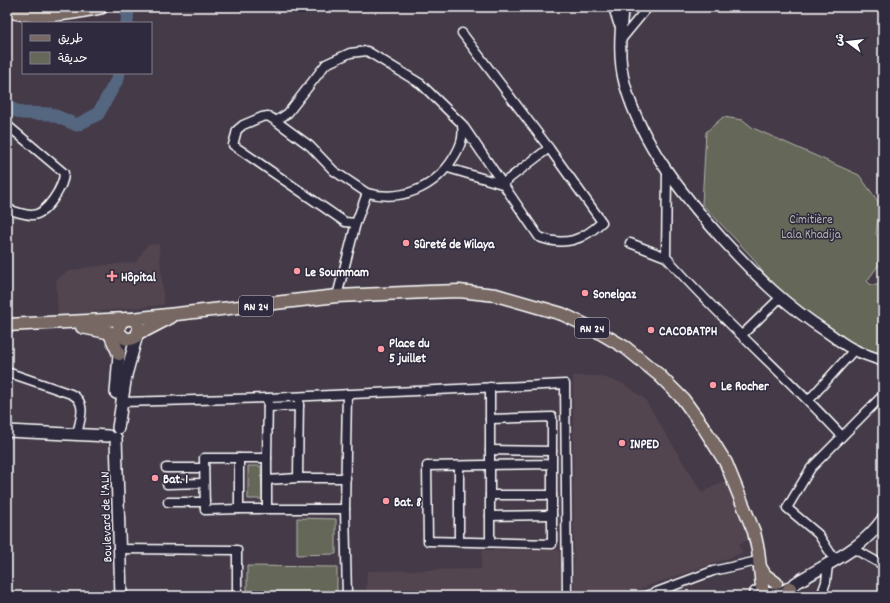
<svg xmlns="http://www.w3.org/2000/svg" width="890" height="603" viewBox="0 0 890 603" font-family="Dekko,'Playpen Sans Arabic',sans-serif">
<rect width="100%" height="100%" fill="#443a48"/>
<filter id="ink" filterUnits="userSpaceOnUse"><feTurbulence type="fractalNoise" baseFrequency=".025" numOctaves="2"/><feDisplacementMap in="SourceGraphic" scale="8" xChannelSelector="R" yChannelSelector="G"/><feConvolveMatrix kernelMatrix="1 2 1 2 8 2 1 2 1" color-interpolation-filters="sRGB"/></filter>
<g filter="url(#ink)">
<g fill="#524550">
<polygon points="159,244 164,305 58,315 56,280 66,272 88,267 136,262 147,245"/>
<polygon points="573,376 599,376 622,383 644,398 702,493 721,482 728,480 748,540 738,545 743,553 622,595 574,591"/>
<polygon points="482,550 560,550 561,596 366,596 367,571 481,569"/>
</g>
<g fill="#656759" stroke="#b2b3ac">
<polygon points="723,117 743,120 753,128 859,175 880,204 876,234 883,241 883,259 867,281 871,285 883,285 883,358 846,343 774,288 752,257 702,204 706,132"/>
<polygon points="248,466 261,466 262,499 248,499"/>
<polygon points="297,518 336,519 336,554 297,555"/>
<polygon points="247,566 337,567 337,596 247,596"/>
</g>
<g fill="none" stroke-linecap="round" stroke-linejoin="round">
<g stroke="#556680" stroke-width="13">
<polyline points="127,23 128,7"/>
<polyline points="7,107 22,113 51,114 77,125 98,114 118,78 119,73"/>
</g>
<g stroke="#fff" stroke-width="11">
<g id="minor">
<polyline points="620,41 648,7"/>
<polyline points="276,121 310,146 334,171 367,193"/>
<path d="M7 125 64 173C64 186 46 216 31 215 24 215 14 211 7 209"/>
<polyline points="448,168 502,184 549,148"/>
<path d="M667 172 666 257C721 320 785 374 842 436"/>
<path d="M356 223 345 222 233 145 237 130 243 125 262 117 268 116 276 121 288 113 326 64 350 53 367 51 421 84 462 124 539 237C565 247 583 240 602 222L549 148 462 33"/>
<polyline points="630,243 666,257"/>
<path d="M337 296 356 223 367 193C402 202 435 188 454 157 460 147 464 138 462 126"/>
<polyline points="742,335 780,298"/>
<path d="M7 372 71 394C88 402 80 420 77 434"/>
<polyline points="299,397 298,478 346,478"/>
<polyline points="268,398 267,458 239,458 239,509 345,509"/>
<polyline points="809,400 854,350"/>
<polyline points="122,402 268,398 565,384 567,596"/>
<polyline points="268,407 299,406"/>
<polyline points="490,419 552,417 552,544 428,541 427,466 552,464"/>
<polyline points="490,450 552,451"/>
<polyline points="267,458 267,509"/>
<polyline points="166,468 204,468"/>
<polyline points="267,480 298,478"/>
<polyline points="167,484 204,483"/>
<polyline points="490,495 552,495"/>
<polyline points="168,502 205,502"/>
<polyline points="239,509 205,510 204,458 239,458"/>
<polyline points="490,516 552,515"/>
<polyline points="459,542 459,466"/>
<polyline points="490,542 490,387"/>
<polyline points="120,549 237,550 237,596"/>
<polyline points="854,549 883,565"/>
<polyline points="835,560 818,534 787,508 811,468 883,395"/>
<polyline points="347,596 345,509 347,394"/>
<polyline points="646,596 713,571 753,562"/>
<polyline points="821,596 826,582 828,565"/>
</g>
</g>
<g stroke="#fff" stroke-width="13">
<g id="tertiary">
<polyline points="614,7 619,23"/>
<path d="M623 7C620 33 618 60 625 85 642 145 682 194 723 240 757 277 785 305 827 332 836 338 845 346 855 350 864 355 874 357 883 361"/>
</g>
</g>
<g stroke="#fff" stroke-width="14">
<g id="secondary">
<polyline points="116,393 119,354 123,336"/>
<polyline points="118,428 126,375 137,335"/>
<polyline points="7,431 108,436"/>
<polyline points="116,438 121,596"/>
<path d="M756 592C763 593 771 595 778 593 786 592 792 585 799 581 831 561 860 551 883 519"/>
</g>
</g>
<g stroke="#fff" stroke-width="15">
<g id="primary">
<polyline points="132,319 337,296 428,292 459,291 496,295 562,314 592,328 626,348 659,375 683,399 704,428 726,463 754,532 758,550 763,596"/>
<circle cx="129" cy="329" r="10"/>
<polyline points="7,325 126,319"/>
<polyline points="82,327 121,335"/>
<polyline points="109,332 119,354"/>
<polyline points="138,332 146,330 171,317"/>
<polyline points="760,567 765,575 776,583"/>
<polyline points="784,596 790,588"/>
</g>
</g>
<g stroke="#fff" stroke-width="16">
<path id="trunk" d="M7 10C37 20 71 13 101 7"/>
</g>
<use href="#minor" stroke="#2f2a3d" stroke-width="8"/>
<use href="#tertiary" stroke="#2f2a3d" stroke-width="10"/>
<use href="#secondary" stroke="#2f2a3d" stroke-width="11"/>
<use href="#primary" stroke="#776864" stroke-width="12"/>
<use href="#trunk" stroke="#776864" stroke-width="13"/>
</g>
</g>
<g fill="#ff9aa2" stroke="#2f2a3d" stroke-width="1.5">
<circle cx="406" cy="243" r="4"/>
<circle cx="297" cy="271" r="4"/>
<path d="M110 270h4v4h4v4h-4v4h-4v-4h-4v-4h4z"/>
<circle cx="585" cy="293" r="4"/>
<circle cx="651" cy="330" r="4"/>
<circle cx="381" cy="349" r="4"/>
<circle cx="713" cy="385" r="4"/>
<circle cx="622" cy="443" r="4"/>
<circle cx="155" cy="478" r="4"/>
<circle cx="386" cy="501" r="4"/>
</g>
<g text-anchor="middle" stroke-width="3" stroke-linejoin="round" paint-order="stroke">
<g fill="#2f2a3d" stroke="#c1bfc5" stroke-width="1">
<rect x="239" y="296" width="34" height="20" rx="3"/>
<rect x="575" y="318" width="34" height="20" rx="3"/>
</g>
<g font-size="12" font-weight="bold" fill="#fff">
<text x="256" y="310">RN 24</text>
<text x="592" y="332">RN 24</text>
</g>
<g font-size="13" fill="#b2b3ac" stroke="#2f2a3d">
<text x="811" y="223">Cimitière<tspan x="811" dy="15">Lala Khadija</tspan></text>
</g>
<g font-size="13" font-weight="bold" fill="#fff" stroke="#2f2a3d" text-anchor="start">
<text x="414" y="248">Sûreté de Wilaya</text>
<text x="305" y="276">Le Soummam</text>
<text x="121" y="281">Hôpital</text>
<text x="593" y="298">Sonelgaz</text>
<text x="659" y="335">CACOBATPH</text>
<text x="389" y="347">Place du<tspan x="389" dy="15">5 juillet</tspan></text>
<text x="721" y="390">Le Rocher</text>
<text x="630" y="448">INPED</text>
<text x="163" y="483">Bat. 1</text>
<text x="394" y="506">Bat. 8</text>
</g>
<g font-size="13" fill="#fff" stroke="#2f2a3d">
<text transform="translate(105 517) rotate(-92)" y="5">Boulevard de l'ALN</text>
</g>
</g>
<rect width="890" height="603" fill="none" stroke="#2f2a3d" stroke-width="24"/>
<rect x="12" y="12" width="866" height="579" fill="none" stroke="#fff" stroke-width="1.5" filter="url(#ink)"/>
<rect x="22" y="22" width="130" height="52" fill="#2f2a3d" stroke="#827f8b"/>
<rect x="30" y="35" width="20" height="6" fill="#776864" stroke="#827f8b"/>
<text x="58" y="42" font-size="12" fill="#ffffff">طريق</text>
<rect x="30" y="52" width="20" height="12" fill="#656759" stroke="#827f8b"/>
<text x="58" y="62" font-size="12" fill="#ffffff">حديقة</text>
<g transform="translate(848 42) rotate(285)" stroke="#2f2a3d" stroke-width="3" paint-order="stroke">
<path d="M0-3L7 15L0 10L-7 15Z" fill="#ffffff"/>
<text y="-6" font-size="11" font-weight="bold" text-anchor="middle" fill="#ffffff">ش</text>
</g>
</svg>
